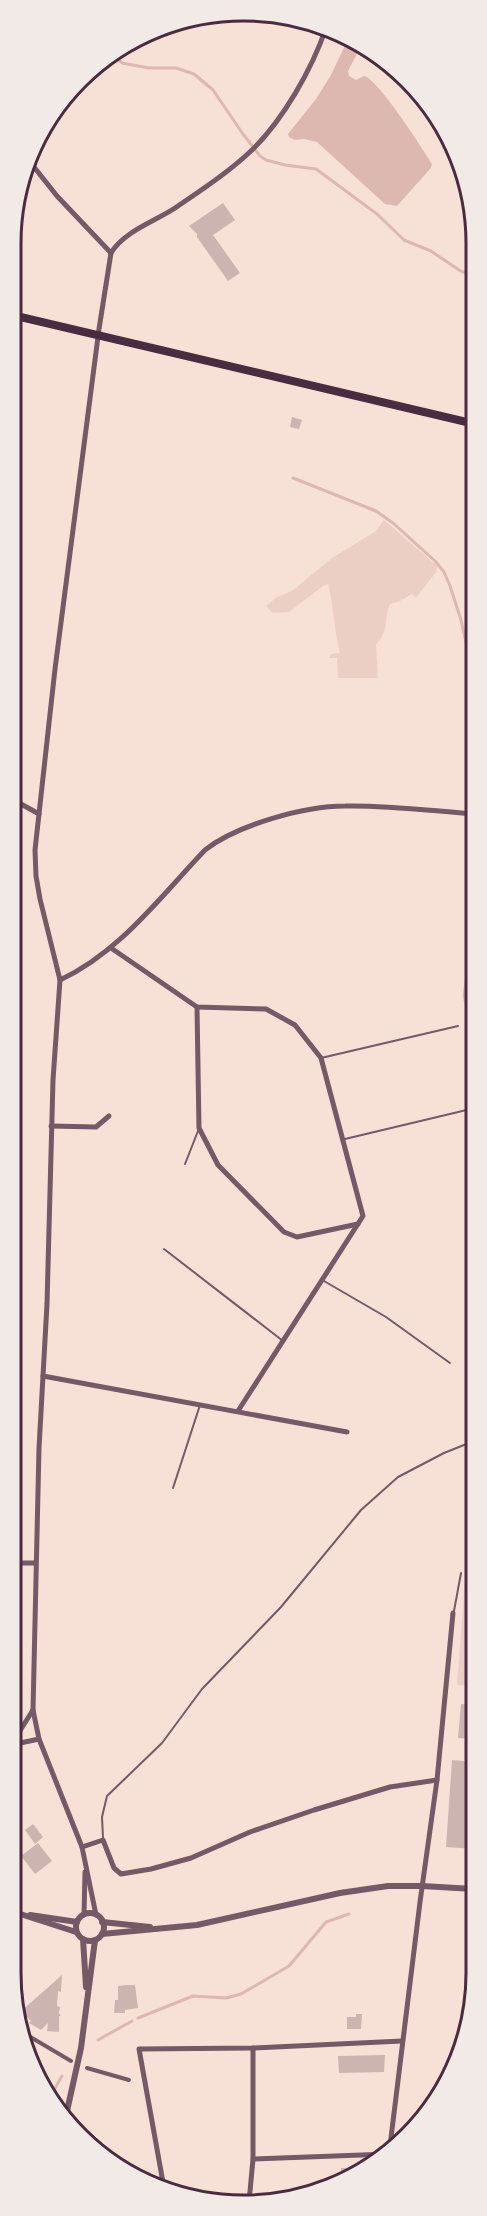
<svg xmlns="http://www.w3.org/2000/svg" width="487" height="2216" viewBox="0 0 487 2216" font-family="'Sofia Sans Condensed',sans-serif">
<rect width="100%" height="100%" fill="#f7e1d7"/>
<g fill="#ebcfc5">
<path d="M384 520 437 566 436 572 416 598 412 594 398 602 390 604C383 620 390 630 376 644L378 678H338L337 658H329L331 654 340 653C334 630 334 607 328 584L323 586 289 612 273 613 266 606 277 597 292 591 332 558 376 531Z"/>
<polygon points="474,1563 474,1686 457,1685 466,1566"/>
</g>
<path fill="#dcb8b0" d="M348 39 357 44 359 50 348 71 349 76 356 80 364 76C378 79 422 148 432 164L430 169 397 206 385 204 317 142 304 139 295 140 289 137 288 134 316 99 331 75Z"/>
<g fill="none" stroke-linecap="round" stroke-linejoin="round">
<g stroke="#dcb8b0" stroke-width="3">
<polyline points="116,51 119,60 122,63 149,68 176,68 194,74 213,90 243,134 260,156 266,160 285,165 316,169 377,214 404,240 431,251 459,270 475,278"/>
<polyline points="293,478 376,511 393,523 435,561 444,572 450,586 461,620 475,684"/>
<polyline points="475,1036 464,996 471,947 475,940"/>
<polyline points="138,2018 193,1996 226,1998 241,1994 289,1966 326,1922 349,1914"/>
<polyline points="98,2040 132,2021"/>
<polyline points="50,2097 62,2076"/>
</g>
</g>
<g fill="#ccb4b1">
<polygon points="223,203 235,220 213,235 240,273 228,281 197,237 197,234 189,226"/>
<polygon points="292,417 302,420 299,429 290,427"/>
<polygon points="461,1704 474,1705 474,1739 458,1738"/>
<polygon points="452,1760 474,1762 474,1849 446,1847"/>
<polygon points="33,1824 43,1837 35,1844 25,1830"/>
<polygon points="38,1843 52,1861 35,1874 21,1856"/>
<polygon points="62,1975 61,1992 58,1991 57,2006 60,2007 59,2013 61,2016 59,2016 59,2032 47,2031 48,2023 41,2030 29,2023 31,2021 27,2017 24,2019 19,2013"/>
<polygon points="126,1985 135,1985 138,2008 125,2010 125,2013 114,2013 115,2000 118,2000 118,1986"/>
<polygon points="356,2014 362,2014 361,2029 347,2029 347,2017 356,2017"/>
<polygon points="385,2055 384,2072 339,2073 338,2056"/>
<polygon points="341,2168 360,2168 360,2171 341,2180"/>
</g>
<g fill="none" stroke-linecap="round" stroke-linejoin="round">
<g stroke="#755966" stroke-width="2">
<polyline points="475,1020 471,999 475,948"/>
<polyline points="321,1058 458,1026"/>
<polyline points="345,1139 475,1108"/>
<polyline points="185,1164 198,1131"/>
<polyline points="164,1249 283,1341"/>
<polyline points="324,1281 386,1317 450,1363"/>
<polyline points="173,1488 200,1405"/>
<polyline points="454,1611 461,1573"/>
<polyline points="103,1838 102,1817 107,1796 162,1743 202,1689 281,1607 361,1510 398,1477 444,1453 474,1441"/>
</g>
<g stroke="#755966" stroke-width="4">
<polyline points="22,2032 71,2061"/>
<polyline points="87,2068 129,2080"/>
</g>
<g stroke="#755966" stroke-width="5">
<polyline points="30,162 57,196 111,253 99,329 55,669 35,850 36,876 40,899 60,980 53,1080 47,1304 39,1448 33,1710 39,1739 82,1847 96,1915"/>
<path d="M111 253C125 230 157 221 178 206 203 189 230 171 252 150 283 120 312 69 326 28"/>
<polyline points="12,799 39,814"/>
<polyline points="111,948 197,1007 266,1009 295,1025 321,1058 363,1216 238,1411"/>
<path d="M60 980C119 953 161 896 205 850 237 825 304 806 345 806 388 805 432 811 475 814"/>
<polyline points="197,1007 199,1128 218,1165 284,1232 297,1237 358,1224"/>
<polyline points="51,1126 96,1127 109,1116"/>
<polyline points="43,1376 347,1432"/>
<polyline points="11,1563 35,1563"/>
<polyline points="11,1745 33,1710"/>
<polyline points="11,1745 39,1739"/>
<polyline points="82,1847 103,1840 114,1868 121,1874 151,1869 191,1858 250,1832 314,1810 390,1787 437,1780"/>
<polyline points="84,1915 85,1872"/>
<polyline points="389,2154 420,1902 437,1780 453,1613"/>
<polyline points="253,2159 388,2154"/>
<polyline points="164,2188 139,2049 253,2048 402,2041"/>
<polyline points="249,2202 253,2159 253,2048"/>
</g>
<g stroke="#755966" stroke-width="6">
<polyline points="11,1911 76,1932"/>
<circle cx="90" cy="1927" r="14"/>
<polyline points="30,1915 77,1922"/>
<polyline points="102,1922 150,1927"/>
<polyline points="102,1934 197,1925 340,1893 388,1886 422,1886 474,1889"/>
<polyline points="83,1939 86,1987"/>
<polyline points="65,2120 81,2048 95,1940"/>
</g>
<polyline stroke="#4a2c40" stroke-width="8" points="12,315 475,424"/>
</g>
<path d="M0 0H487V2216H0ZM243 21H244A222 222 0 0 1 466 243V1973A222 222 0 0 1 244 2195H243A222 222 0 0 1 21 1973V243A222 222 0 0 1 243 21Z" fill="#f1eae7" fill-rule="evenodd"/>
<path fill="none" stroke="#4a2c40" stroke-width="3" d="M243 21H244A222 222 0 0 1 466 243V1973A222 222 0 0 1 244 2195H243A222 222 0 0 1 21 1973V243A222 222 0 0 1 243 21Z"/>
</svg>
